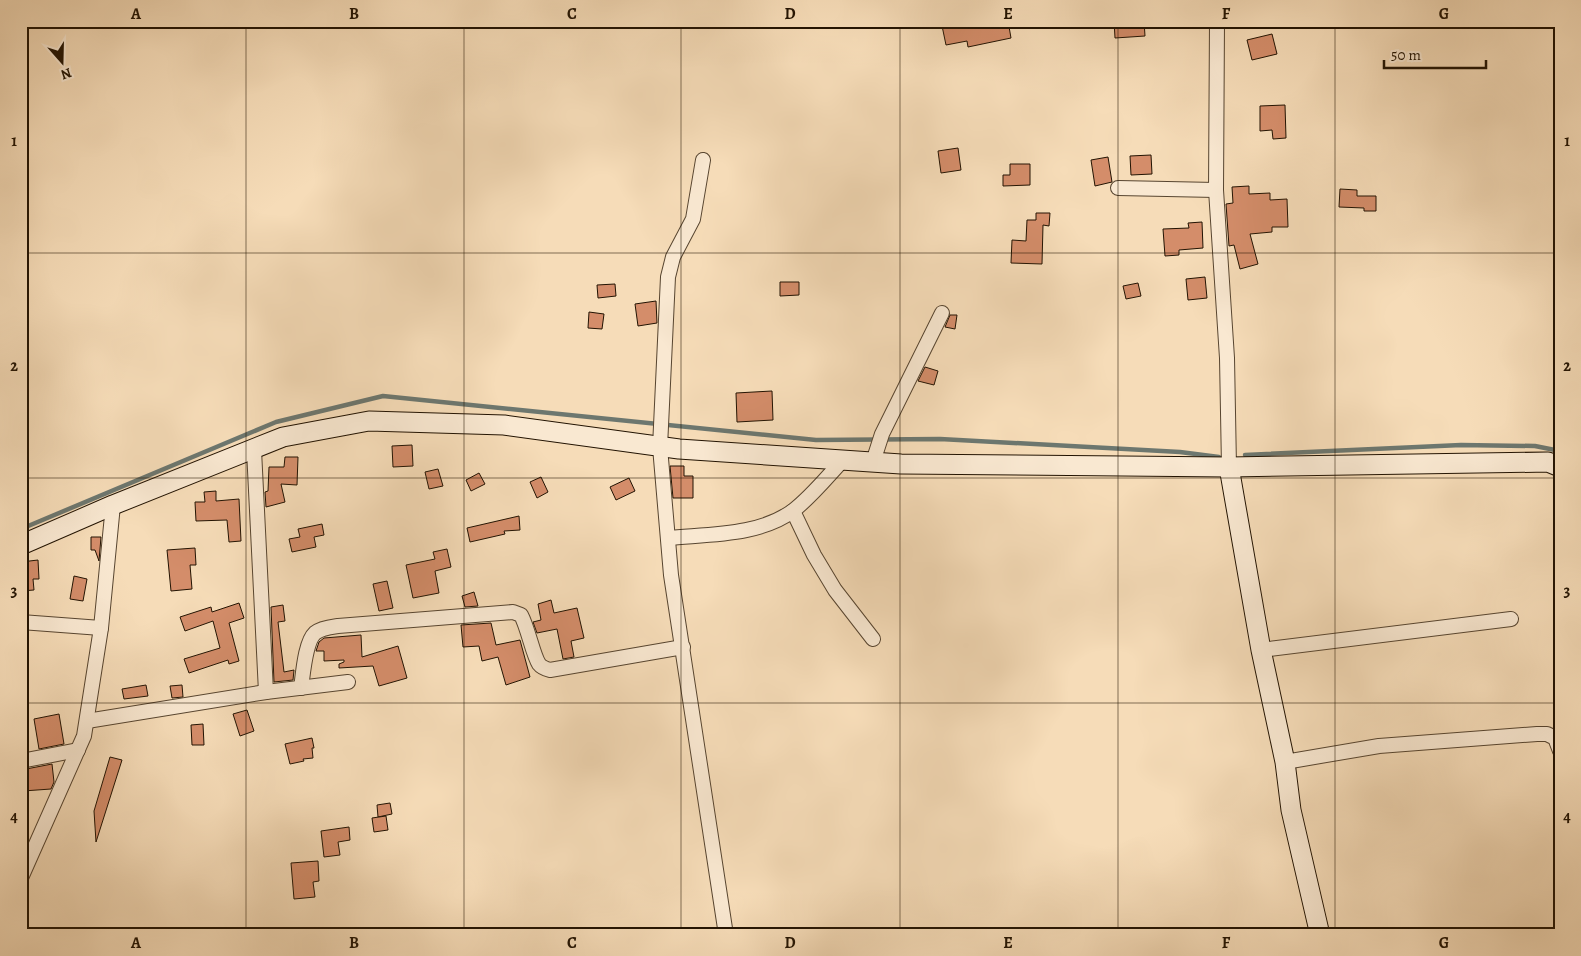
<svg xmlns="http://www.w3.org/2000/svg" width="1581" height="956" viewBox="0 0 1581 956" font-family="Alegreya,serif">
<rect width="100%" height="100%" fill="#f6dcb8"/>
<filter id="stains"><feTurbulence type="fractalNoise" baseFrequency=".004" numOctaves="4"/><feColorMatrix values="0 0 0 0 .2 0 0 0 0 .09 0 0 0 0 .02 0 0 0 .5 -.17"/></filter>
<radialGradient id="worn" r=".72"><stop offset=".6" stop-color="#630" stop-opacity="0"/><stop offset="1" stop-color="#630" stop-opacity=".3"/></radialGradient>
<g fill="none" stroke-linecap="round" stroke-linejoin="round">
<g stroke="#6d776f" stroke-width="4.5">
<polyline points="1245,455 1461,445 1535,446 1560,451"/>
<polyline points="21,529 276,422 383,396 816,440 940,439 1180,452 1219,457"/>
</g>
</g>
<g fill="#d48d6a" stroke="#221302">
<polygon points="941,21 1008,21 1011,38 968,47 967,41 946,45"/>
<polygon points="1114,21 1144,21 1145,36 1115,38"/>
<polygon points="1272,34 1277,54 1252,60 1247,40"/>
<polygon points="1285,105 1286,138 1273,139 1272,130 1260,131 1260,106"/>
<polygon points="958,148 961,170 941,173 938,151"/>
<polygon points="1151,155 1152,174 1131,175 1130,156"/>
<polygon points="1108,157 1112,182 1095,186 1091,160"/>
<polygon points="1010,164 1030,164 1030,185 1003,186 1003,175 1010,175"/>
<polygon points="1249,186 1249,194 1270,193 1270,200 1287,199 1288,227 1272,227 1272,232 1250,234 1258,264 1240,269 1234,245 1229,246 1226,204 1233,203 1232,187"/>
<polygon points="1340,189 1357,190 1357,196 1376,196 1376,211 1364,211 1364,208 1339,207"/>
<polygon points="1036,213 1050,213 1049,226 1043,225 1042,264 1011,263 1012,240 1026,241 1027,220 1036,220"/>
<polygon points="1202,222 1203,248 1179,250 1179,255 1165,256 1163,229 1189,228 1188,223"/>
<polygon points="1205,277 1207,298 1188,300 1186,279"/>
<polygon points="780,282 799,282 799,295 780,296"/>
<polygon points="1138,283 1141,296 1126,299 1123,286"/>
<polygon points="615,284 616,296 598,298 597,285"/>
<polygon points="656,301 657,323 638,326 635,304"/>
<polygon points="589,312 604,314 602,329 588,328"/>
<polygon points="950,315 957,315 955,329 945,327"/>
<polygon points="925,367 938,371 934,385 918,381"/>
<polygon points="772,391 773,420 737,422 736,393"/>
<polygon points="412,445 413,466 393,467 392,446"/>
<polygon points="285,457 298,457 297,485 281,484 285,502 266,507 265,492 268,491 269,467 284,467"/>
<polygon points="670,466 684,466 684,476 693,476 693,498 673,498"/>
<polygon points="438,469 443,486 429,489 425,472"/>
<polygon points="479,473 485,484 471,491 466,480"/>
<polygon points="541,477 548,492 537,498 530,482"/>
<polygon points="629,478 635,491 616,500 610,487"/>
<polygon points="216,491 216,501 239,499 241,541 229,542 227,520 196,521 195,502 205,502 204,492"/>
<polygon points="519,516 520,530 504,531 505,534 470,542 467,528"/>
<polygon points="322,524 324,535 314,537 316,547 292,552 289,539 300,537 298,529"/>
<polygon points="91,537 101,537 99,561 95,550 91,550"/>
<polygon points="195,548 196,565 190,565 192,589 171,591 167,550"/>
<polygon points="447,549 451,567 435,571 439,593 413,598 406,565 435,559 433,552"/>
<polygon points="38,560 39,579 33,579 34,590 21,591 21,562"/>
<polygon points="74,576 87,579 83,601 70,599"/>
<polygon points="387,581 393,608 379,611 373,584"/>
<polygon points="474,592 478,606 465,607 462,596"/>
<polygon points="551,600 554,613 577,608 584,638 571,641 574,657 563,659 557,629 537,633 533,622 541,620 538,604"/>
<polygon points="239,603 244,618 229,623 239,661 229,664 228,660 189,673 184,659 220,648 213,621 185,631 180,617 211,607 212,612"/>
<polygon points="283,605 285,621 278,622 284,672 294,670 293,680 274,682 271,607"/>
<polygon points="491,623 496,645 520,640 530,677 506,685 498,657 482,661 479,646 463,647 461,625"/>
<polygon points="361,635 362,657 398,646 407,678 379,686 373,666 339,668 339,664 344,662 344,660 324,661 324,651 316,651 319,642 324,638"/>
<polygon points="146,685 148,696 124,699 122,689"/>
<polygon points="182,685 183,697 172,698 170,686"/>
<polygon points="247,710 254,731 240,736 233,714"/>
<polygon points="59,714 64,744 39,749 34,719"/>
<polygon points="203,724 204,745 192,745 191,725"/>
<polygon points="312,738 314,748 312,748 313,758 303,759 304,761 290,764 285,744"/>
<polygon points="110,757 122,760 96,842 94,811"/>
<polygon points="52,764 54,782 51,789 23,791 21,770"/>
<polygon points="390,803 392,814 378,817 377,805"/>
<polygon points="386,816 388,830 374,832 372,818"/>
<polygon points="349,827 350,840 338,842 340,855 324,857 321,831"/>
<polygon points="318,861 319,881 313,882 315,897 294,899 291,863"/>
</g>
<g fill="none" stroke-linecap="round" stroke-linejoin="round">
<g stroke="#574530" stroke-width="16">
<g id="street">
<polyline points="1217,21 1216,190 1227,358 1229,467"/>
<polyline points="703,160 693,219 673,257 668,277 660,447 671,575 726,935"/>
<polyline points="1118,188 1216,190"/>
<polyline points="254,450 266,692"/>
<polyline points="873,462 882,434 942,313"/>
<polyline points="793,511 814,555 835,590 873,639"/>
<path d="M668 538C709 534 760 536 794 510 812 496 827 477 843 460"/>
<polyline points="21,622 101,628"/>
<polyline points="1261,650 1511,619"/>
<path d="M301 688C303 675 305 642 315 633 321 628 331 627 338 626L513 612 521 615C528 628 533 655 539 664 542 668 546 669 550 670L683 647"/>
<polyline points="87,721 266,692 348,682"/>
<polyline points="21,761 78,750"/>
<polyline points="1285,762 1379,746 1537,734 1547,734 1555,738 1560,751"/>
<polyline points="21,878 84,736 101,628 113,505"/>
</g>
</g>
<g stroke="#221302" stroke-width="21">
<g id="secondary">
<polyline points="1229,467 1261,650 1285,762 1291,810 1320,935"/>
<polyline points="21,545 113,505 283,437 369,421 504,425 679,449 901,464 1229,467 1548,462 1560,467"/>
</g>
</g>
<use href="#street" stroke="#f9e8d1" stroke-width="14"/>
<use href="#secondary" stroke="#f9e8d1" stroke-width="19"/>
</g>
<path fill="none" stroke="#221302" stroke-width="1" stroke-opacity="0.55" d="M246 21V935M464 21V935M681 21V935M900 21V935M1118 21V935M1335 21V935M21 253H1560M21 478H1560M21 703H1560"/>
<rect width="1581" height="956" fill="none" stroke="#f6dcb8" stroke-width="55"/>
<g transform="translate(62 62) rotate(160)" stroke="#f9e8d1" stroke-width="4" paint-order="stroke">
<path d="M0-4L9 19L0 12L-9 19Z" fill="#221302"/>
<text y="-8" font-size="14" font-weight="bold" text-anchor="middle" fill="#221302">N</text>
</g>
<path d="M1384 60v8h102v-8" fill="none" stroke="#221302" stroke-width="2.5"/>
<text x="1391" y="60" font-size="15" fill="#221302" stroke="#f9e8d1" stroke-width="4" paint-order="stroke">50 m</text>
<rect x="28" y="28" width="1526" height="900" fill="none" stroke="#221302" stroke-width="2"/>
<g font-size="16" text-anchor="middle" font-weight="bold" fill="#221302">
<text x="136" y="19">A</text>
<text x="354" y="19">B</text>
<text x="572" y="19">C</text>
<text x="790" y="19">D</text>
<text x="1008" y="19">E</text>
<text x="1226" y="19">F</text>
<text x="1444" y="19">G</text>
<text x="14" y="146">1</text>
<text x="1567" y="146">1</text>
<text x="14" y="371">2</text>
<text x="1567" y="371">2</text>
<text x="14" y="596">3</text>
<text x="1567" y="596">3</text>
<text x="14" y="822">4</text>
<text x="1567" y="822">4</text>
<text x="136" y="948">A</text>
<text x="354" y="948">B</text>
<text x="572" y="948">C</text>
<text x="790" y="948">D</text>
<text x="1008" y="948">E</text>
<text x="1226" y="948">F</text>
<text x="1444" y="948">G</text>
</g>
<rect width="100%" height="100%" filter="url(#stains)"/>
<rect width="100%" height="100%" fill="url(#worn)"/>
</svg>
